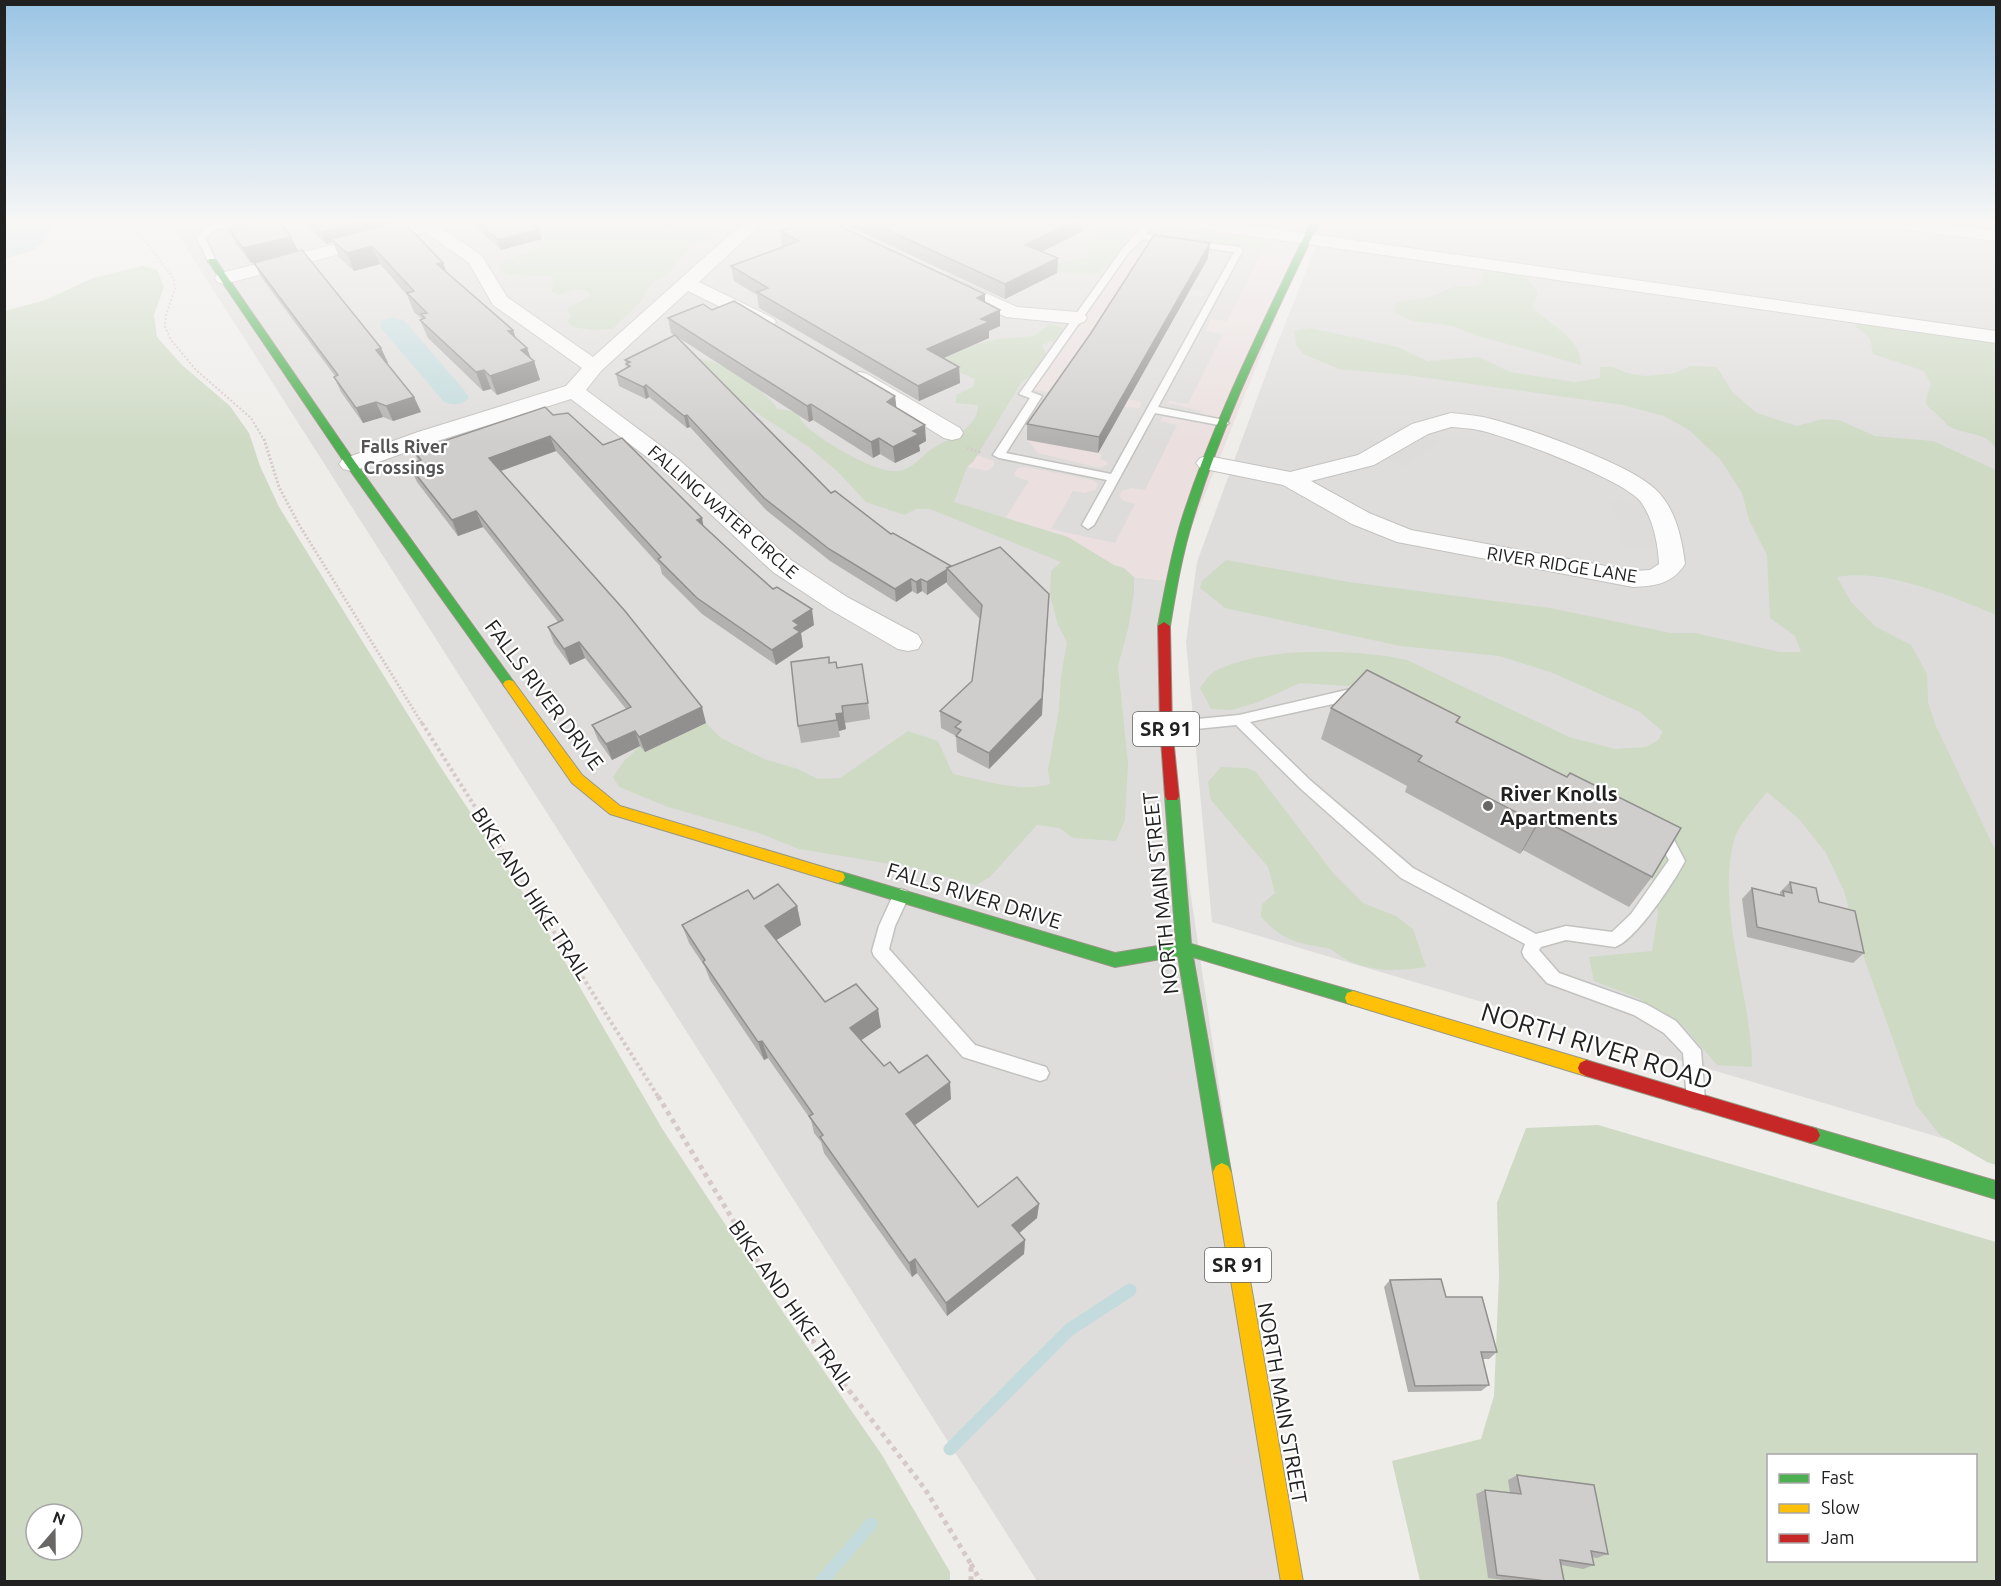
<svg xmlns="http://www.w3.org/2000/svg" width="2001" height="1586" viewBox="0 0 2001 1586" font-family="Ubuntu,sans-serif">
<rect width="100%" height="100%" fill="#efedea"/>
<g fill="#dedddc">
<polygon points="170,222 1151,222 973,462 1114,565 1124,568 1134,577 1170,581 1166,727 1292,1581 1037,1581"/>
<polygon points="1189,222 1996,222 1996,337 1612,282"/>
<polygon points="1317,244 1996,342 1996,1154 1212,922 1186,642 1197,562 1277,344"/>
</g>
<polygon fill="#ebdfdf" points="1151,222 1189,222 1308,238 1170,581 1134,577 1124,568 1104,562 1006,517 967,467 974,460 1021,387 1028,388"/>
<g fill="#dddcdb">
<polygon points="1134,230 1263,249 1227,321 1211,319 1206,331 1223,334 1188,404 1170,401 1167,403 1201,411 1196,423 1164,415 1160,421 1177,425 1145,490 1131,488 1122,491 1119,496 1124,501 1135,504 1115,543 1051,529 1073,491 1085,493 1095,490 1098,484 1093,480 1026,467 1018,468 1014,473 1016,477 1029,481 1006,517 942,502 967,467 987,471 994,466 994,461 976,455 1021,387 1058,394 1027,440 1038,453 1100,468 1108,464 1107,461 1100,459 1102,455 1098,453 1124,407 1140,408 1141,402 1128,399 1187,295 1200,296 1204,293 1190,289 1208,256 1223,257 1225,255 1211,250 1206,256 1124,249"/>
<polygon points="1406,423 1442,439 1404,466 1366,450"/>
<polygon points="1611,501 1669,505 1683,553 1622,547 1619,522"/>
<polygon points="1852,575 1877,578 1945,594 1996,615 1996,852 1935,724 1928,702 1927,674 1911,645 1876,627 1851,602 1837,577"/>
</g>
<g fill="#cedac4" fill-rule="evenodd">
<path d="M553 222H663L670 226 682 222H724V227L719 232 707 236 713 242C705 245 696 242 687 244L688 250 667 275 653 282 641 301 613 329 592 330 572 327 568 321 571 316 567 309 591 295C581 285 571 291 558 295L552 292 553 276 508 275 498 268 503 262 545 246 547 243 542 235V229Z"/>
<polygon points="1092,222 1130,222 1133,234 1121,254 1097,274 1064,273 1047,266 1088,257 1087,248 1098,227"/>
<polygon points="1168,223 1223,234 1259,237 1266,245 1265,247 1253,249 1154,234 1154,229"/>
<path d="M143 266 157 270 164 287 154 315 157 337 182 365 230 406 249 433 260 466 279 507 438 763 539 917 663 1130 785 1315 882 1455 950 1572V1581H5V311L45 300 93 278ZM36 1514H72V1550H36Z"/>
<path d="M1485 267C1506 271 1528 272 1538 294L1533 307C1549 325 1582 338 1581 365L1486 338C1472 336 1464 329 1451 326 1432 321 1408 326 1394 310L1397 302 1430 297 1455 286H1475L1483 282 1482 271Z"/>
<path d="M1858 322 1884 323 1996 341V449C1986 430 1963 436 1947 425 1945 423 1944 420 1941 418 1925 402 1922 409 1931 384L1924 371 1873 354 1870 338 1856 327Z"/>
<path d="M1050 324 1063 328 1061 338 1042 345 1046 353 1034 373 1022 382 973 462 967 467 954 502 1068 537 1114 565 1124 568 1134 577V594L1128 629 1118 666 1128 764 1125 820 1116 841 1073 838 1059 828 1037 825 990 877 976 885 915 868 799 849 759 833 668 807 619 787 613 777 624 761 640 746 645 752 706 723 721 738 764 759 798 769 818 779 840 778 908 731 938 741 953 774C983 780 1020 793 1050 784L1048 770 1059 710 1061 677 1067 642 1058 625 1050 595 1051 571 1061 562 930 509H916L904 515 866 502 839 473 809 447 752 410 682 357C718 356 757 382 778 409L797 412C799 416 801 421 804 424 818 439 875 473 896 471 914 470 921 455 935 447 951 438 978 428 978 405L956 403V395L973 387 975 379 952 369 917 347H966L998 339 1034 336Z"/>
<path d="M1310 328 1398 347 1427 361 1479 357 1510 372 1575 382 1600 378V367H1613L1627 373 1645 376 1675 373 1690 366 1717 367 1733 393 1757 413 1797 426 1822 419 1839 420 1875 436 1933 441 1996 470V615C1954 597 1884 568 1837 577L1851 602 1876 627 1911 645 1927 674 1928 702 1935 724 1996 852V1165L1987 1162 1940 1135 1916 1105 1855 932 1844 891 1826 853 1799 819 1767 792C1759 802 1739 825 1735 837 1714 909 1752 994 1752 1067L1717 1065 1684 1027 1640 999 1594 981 1589 957 1652 951 1658 913 1645 844 1379 688 1300 683 1256 703 1231 710 1211 709 1200 688C1204 683 1209 674 1215 671 1262 646 1356 649 1407 660L1569 737 1615 749 1646 747 1658 740 1663 732 1640 712 1553 673 1499 656 1400 646 1225 608 1200 588 1202 581 1226 560 1349 582 1550 608 1671 633H1695L1780 652H1801L1795 636 1770 618 1767 555 1749 520 1742 493 1720 459 1689 430 1664 416 1623 405 1406 375 1339 369 1303 354 1296 345 1294 331Z"/>
<path d="M1221 767 1247 768 1256 772 1334 874 1363 903 1396 916 1413 929 1426 967C1396 971 1376 973 1347 960 1341 957 1334 950 1327 948 1297 943 1283 941 1261 917L1262 904 1275 893 1268 867 1211 800 1208 782Z"/>
<path d="M1598 1125 1996 1242V1581H1420L1392 1461 1481 1439 1494 1396 1499 1276 1497 1203 1526 1128ZM1768 1456H1976V1560H1768Z"/>
</g>
<g fill="#c3dbdd">
<path d="M5 222H55C44 250 31 252 5 258Z"/>
<path d="M392 317 405 321 463 389 469 397C463 406 453 405 444 402L380 327 381 321Z"/>
</g>
<g fill="none" stroke-linecap="round" stroke-linejoin="round">
<g stroke="#c3dbdd" stroke-width="13">
<polyline points="950,1449 1069,1330 1130,1290"/>
<polyline points="821,1582 871,1524"/>
</g>
<g stroke="#c2c2c0" stroke-width="3">
<g id="lane">
<polygon points="226,222 241,222 215,230 205,238 216,261 209,263 196,237 209,226"/>
<polygon points="1081,222 1093,222 1095,224 1091,226"/>
<path d="M1147 222H1155L1146 234 1239 247 1243 250 1158 407 1224 420 1229 423 1224 426 1155 413 1094 525 1088 529 1082 525 1107 480 999 458 993 455 1030 398 1019 394 1123 248ZM1143 239 1234 252 1111 474 1006 453 1042 396 1031 392 1129 252Z"/>
<path d="M1355 688 1365 691 1367 694 1365 697 1250 722 1311 781 1413 868 1536 934 1566 926 1612 932 1631 914 1669 860 1661 846 1649 840 1646 836 1649 832 1654 830 1673 838 1685 861C1674 882 1636 940 1615 947L1566 940 1541 947 1539 950 1559 973 1646 1004 1676 1021 1701 1050 1705 1100 1703 1106 1696 1109 1689 1106 1687 1100 1683 1053 1664 1033 1634 1015 1547 983 1524 957 1522 952 1525 944 1401 878 1301 789 1236 725 1166 732 1159 727 1166 722 1239 715Z"/>
<polygon points="901,889 907,891 909,896 895,926 889,949 975,1045 1046,1067 1049,1073 1046,1079 1040,1081 963,1057 874,956 872,951 879,926 895,891"/>
</g>
</g>
<g stroke="#c2c2c0" stroke-width="2">
<g id="street">
<path d="M423 222H453L450 226 442 228 482 256 507 297 593 357 744 222H835L849 231 846 235C837 237 832 231 823 230 802 228 780 231 759 226L699 282 773 318 776 322 773 326H759L688 291 601 371 586 390 677 458 791 560 847 597 918 635 922 642 918 649 908 651 898 649 829 609 773 572 661 468 571 399 434 442 359 469 351 471 343 469 339 464 343 459 418 432 566 386 582 368 493 305 469 263 425 232 224 284 217 282 215 278 217 274Z"/>
<polygon points="1180,222 1226,222 1996,331 1996,343 1189,227 1183,226"/>
<polygon points="1878,222 1928,222 1996,231 1996,241 1887,227 1881,226"/>
<polygon points="948,276 1017,307 1077,312 1084,314 1087,318 1084,322 1077,324 1006,317 941,286 939,282 941,278"/>
<polygon points="860,372 867,374 960,428 963,433 960,438 952,440 944,438 853,382 849,378 853,374"/>
<path d="M1451 413C1462 414 1472 415 1483 417 1522 426 1628 463 1655 489 1675 507 1682 538 1685 564 1672 584 1656 586 1633 587L1397 542 1352 524 1283 485 1200 468 1196 463 1200 458 1208 456 1290 472 1358 455 1412 424ZM1451 427C1460 428 1470 428 1478 430 1508 436 1625 480 1641 502 1653 519 1658 543 1659 564L1650 570 1633 571 1411 530 1369 513 1311 481 1374 465 1428 434Z"/>
</g>
</g>
<g stroke="#989784" stroke-width="2">
<g id="fast">
<path d="M1311 222H1319C1273 320 1224 416 1193 519 1182 554 1176 590 1170 626L1164 630 1160 629 1158 626C1165 590 1171 554 1182 519 1215 416 1265 320 1311 222Z"/>
<polygon points="209,259 215,259 355,462 513,681 515,684 513,687 505,687 347,466 208,261"/>
<polygon points="1172,791 1177,792 1179,796 1191,944 1353,991 1359,993 1361,998 1359,1003 1353,1005 1193,957 1231,1172 1228,1178 1222,1181 1216,1178 1213,1172 1178,956 1115,967 838,883 833,881 831,877 833,873 838,871 1115,953 1176,943 1165,796 1167,792"/>
<polygon points="1811,1127 1996,1181 1996,1199 1811,1143 1805,1141 1802,1135 1805,1129"/>
</g>
</g>
<g stroke="#989784" stroke-width="2">
<g id="slow">
<polygon points="509,680 513,681 582,775 620,806 843,873 845,877 843,881 838,883 610,814 572,783 505,687 503,684 505,681"/>
<polygon points="1353,991 1586,1060 1592,1063 1594,1068 1592,1073 1586,1076 1353,1005 1347,1003 1345,998 1347,993"/>
<polygon points="1222,1163 1228,1166 1231,1172 1303,1582 1281,1582 1213,1172 1216,1166"/>
</g>
</g>
<g stroke="#989784" stroke-width="2">
<g id="jam">
<polygon points="1164,622 1170,626 1172,727 1179,796 1177,800 1167,800 1165,796 1160,727 1158,626"/>
<polygon points="1586,1060 1811,1127 1817,1129 1820,1135 1817,1141 1811,1143 1586,1076 1580,1073 1578,1068 1580,1063"/>
</g>
</g>
<polyline stroke="#d6cac9" stroke-width="2" stroke-dasharray="2 2" stroke-linecap="butt" points="131,222 174,279 175,289 166,315 165,327 171,340 196,370 251,418 264,440"/>
<g stroke="#d6cac9" stroke-width="3" stroke-dasharray="2 2" stroke-linecap="butt">
<polyline points="264,439 279,487 298,523 423,725"/>
<polyline points="967,448 982,453"/>
</g>
<polyline stroke="#d6cac9" stroke-width="4" stroke-dasharray="3 3" stroke-linecap="butt" points="422,723 659,1098"/>
<g stroke="#d6cac9" stroke-width="5" stroke-dasharray="4.5 4.5" stroke-linecap="butt">
<polyline points="658,1096 762,1268 834,1371 925,1489 971,1564 971,1582"/>
<polyline points="971,1564 981,1582"/>
</g>
<use href="#lane" fill="#fdfcfc" fill-rule="evenodd"/>
<use href="#street" fill="#fdfcfc" fill-rule="evenodd"/>
<use href="#fast" fill="#4caf50" fill-rule="evenodd"/>
<use href="#slow" fill="#ffc107" fill-rule="evenodd"/>
<use href="#jam" fill="#c62828" fill-rule="evenodd"/>
</g>
<g fill="#b3b1af">
<polygon points="306,222 396,222 443,263 446,272 513,330 516,338 527,348 530,357 534,361 540,380 497,395 491,389 483,391 428,338 420,320 422,319 414,312 407,295 380,264 354,271 339,257 333,242 326,244 308,227"/>
<polygon points="470,222 530,222 539,229 542,239 501,250"/>
<polygon points="663,222 682,222 670,226"/>
<polygon points="844,222 1084,222 1083,231 1042,252 1058,258 1057,273 1005,299 844,224"/>
<polygon points="229,229 291,237 298,251 251,263 236,244"/>
<polygon points="780,231 985,294 985,303 1000,326 989,331 989,338 943,358 959,367 960,383 919,401 759,308 757,295 734,281 731,266 784,247 782,246"/>
<polygon points="1208,258 1098,453 1027,440 1027,424"/>
<polygon points="254,263 381,348 388,363 387,363 414,397 421,412 393,421 383,417 363,423 341,392 334,377 335,376 261,277"/>
<polygon points="712,310 895,396 896,408 926,441 919,445 920,451 895,463 880,454 873,458 813,420 809,422 676,336 831,493 891,534 951,566 1000,547 1042,715 989,769 957,752 956,736 941,728 940,711 972,681 980,619 947,584 947,582 927,595 922,591 917,594 912,591 896,602 830,561 766,510 690,427 687,428 649,397 646,399 619,386 616,374 627,368 625,360 675,336 671,333 668,318"/>
<polygon points="553,415 603,445 703,526 739,559 814,625 801,633 803,647 776,665 702,614 662,574 660,566 556,451 501,471 706,723 645,752 640,746 612,760 598,740 592,725 626,709 585,658 570,665 554,643 548,627 558,622 483,527 458,536 417,482 410,467 414,465 413,463 418,461 414,451"/>
<polygon points="829,663 837,668 868,703 870,719 845,723 846,729 839,731 840,737 801,743 798,726"/>
<polygon points="1331,708 1460,717 1458,722 1652,877 1629,907 1523,850 1520,854 1405,792 1407,786 1321,739"/>
<polygon points="1790,882 1819,902 1864,953 1853,963 1747,937 1742,899 1752,888 1780,895 1780,892"/>
<polygon points="754,899 797,906 801,925 776,940 825,1002 881,1027 861,1040 884,1066 951,1099 915,1125 978,1207 1039,1204 1037,1218 1019,1233 1025,1240 1024,1254 947,1316 917,1273 912,1277 824,1153 821,1142 814,1133 811,1120 768,1058 764,1060 710,980 705,967 689,943 682,925"/>
<polygon points="1390,1280 1446,1297 1497,1352 1489,1359 1482,1359 1489,1385 1481,1391 1408,1392 1384,1287"/>
<polygon points="1517,1475 1608,1554 1597,1558 1592,1557 1594,1565 1583,1569 1561,1565 1564,1581 1511,1581 1488,1578 1476,1494 1485,1490 1510,1493 1508,1480"/>
</g>
<g fill="#92908f">
<polygon points="360,222 396,222 398,226 331,239 333,242 326,244 321,232"/>
<polygon points="669,222 682,222 670,226"/>
<polygon points="1072,222 1084,222 1083,231 1025,260 1025,245"/>
<polygon points="539,229 542,239 501,250 498,240"/>
<polygon points="291,237 298,251 251,263 243,248"/>
<polygon points="1210,243 1208,258 1098,453 1099,437"/>
<polygon points="372,246 380,264 354,271 347,253"/>
<polygon points="1058,258 1057,273 1005,299 1005,284"/>
<polygon points="443,263 450,281 437,264"/>
<polygon points="985,294 985,309 977,298"/>
<polygon points="1000,310 1000,326 989,331 989,338 928,365 927,349 981,319"/>
<polygon points="513,330 519,348 508,331"/>
<polygon points="381,348 388,363 383,364 376,350"/>
<polygon points="527,348 532,362 534,361 540,380 497,395 490,376 521,350"/>
<polygon points="959,367 960,383 919,401 918,386"/>
<polygon points="484,370 491,389 483,391 476,372"/>
<polygon points="646,385 649,397 646,399 643,387"/>
<polygon points="895,396 897,412 887,402"/>
<polygon points="414,397 421,412 393,421 386,406"/>
<polygon points="376,402 383,417 363,423 356,408"/>
<polygon points="811,404 813,420 809,422 807,406"/>
<polygon points="687,415 690,427 687,428 684,416"/>
<polygon points="925,425 926,441 919,445 920,451 895,463 893,447 913,431"/>
<polygon points="550,436 556,451 495,473 489,458"/>
<polygon points="879,438 880,454 873,458 871,442"/>
<polygon points="476,511 483,527 458,536 452,520"/>
<polygon points="702,518 705,534 697,520"/>
<polygon points="947,569 947,582 927,595 927,582"/>
<polygon points="911,579 912,591 896,602 895,589"/>
<polygon points="921,579 922,591 917,594 916,582"/>
<polygon points="812,609 814,625 801,633 803,647 776,665 772,650 793,621"/>
<polygon points="1048,610 1042,715 989,769 989,753"/>
<polygon points="579,642 585,658 570,665 564,649"/>
<polygon points="842,706 846,729 839,731 836,714"/>
<polygon points="702,707 706,723 645,752 639,737"/>
<polygon points="635,731 640,746 612,760 606,744"/>
<polygon points="1541,819 1523,850 1520,854 1537,823"/>
<polygon points="797,906 801,925 770,944 765,926"/>
<polygon points="878,1009 881,1027 854,1045 850,1028"/>
<polygon points="762,1041 768,1058 764,1060 758,1042"/>
<polygon points="950,1082 951,1099 908,1130 906,1114"/>
<polygon points="1039,1204 1037,1218 1012,1239 1012,1225"/>
<polygon points="1025,1240 1024,1254 947,1316 946,1303"/>
<polygon points="915,1259 917,1273 912,1277 909,1263"/>
</g>
<g fill="#d0cecc" stroke="#92908f" stroke-width="1.5">
<polygon points="259,222 279,222 291,237 243,248 229,229"/>
<polygon points="310,222 360,222 321,232"/>
<polygon points="398,222 404,222 443,263 437,264 513,330 508,331 527,348 521,350 534,361 490,376 484,370 476,372 420,320 425,318 421,314 427,313 407,293 414,291 372,246 347,253 331,239"/>
<polygon points="477,222 530,222 539,229 498,240"/>
<polygon points="809,222 831,222 985,294 977,298 1000,310 981,319 989,322 927,349 959,367 918,386 757,292 768,288 731,266 799,241 780,231"/>
<polygon points="870,222 1072,222 1025,245 1058,258 1005,284"/>
<polygon points="1154,235 1210,243 1099,437 1027,424 1091,333"/>
<polygon points="302,250 381,348 376,350 414,397 386,406 376,402 356,408 334,377 338,375 254,263"/>
<polygon points="734,301 895,396 887,402 925,425 913,431 919,434 893,447 879,438 871,442 811,404 807,406 668,318 703,304 712,310"/>
<polygon points="675,335 831,493 835,491 891,534 893,533 951,566 947,568 948,569 927,582 921,579 916,582 911,579 895,589 829,549 764,498 687,415 684,416 646,385 643,387 616,374 630,366 626,364 630,362 625,360"/>
<polygon points="545,407 553,415 568,413 603,445 622,438 702,518 697,520 739,559 773,589 777,587 812,609 793,621 799,625 794,628 800,632 772,650 697,598 658,559 661,557 550,436 489,458 625,611 702,707 639,737 635,731 606,744 592,725 631,707 579,642 564,649 548,627 563,620 476,511 452,520 410,467 415,465 413,463 421,460 414,451"/>
<polygon points="1000,547 1049,594 1042,698 989,753 956,736 961,730 955,727 961,722 940,711 972,681 982,605 947,568"/>
<polygon points="829,657 829,663 836,662 837,668 862,664 868,703 842,706 843,713 836,714 837,720 798,726 791,662"/>
<polygon points="1367,670 1460,717 1456,722 1567,777 1570,773 1681,828 1652,877 1541,819 1537,823 1418,761 1422,756 1331,708"/>
<polygon points="1790,882 1816,888 1819,902 1855,911 1864,953 1757,927 1752,888 1784,896 1783,891 1792,893"/>
<polygon points="778,884 797,906 765,926 825,1002 856,984 878,1009 850,1028 884,1066 890,1062 899,1073 927,1055 950,1082 906,1114 978,1207 1017,1177 1039,1204 1012,1225 1025,1240 946,1303 915,1259 909,1263 820,1137 823,1135 809,1116 813,1114 762,1041 758,1042 703,962 705,960 682,925 748,890 754,899"/>
<polygon points="1441,1279 1446,1297 1482,1297 1497,1352 1481,1352 1489,1385 1415,1386 1390,1280"/>
<polygon points="1517,1475 1594,1485 1608,1554 1591,1551 1594,1565 1560,1560 1564,1581 1546,1581 1497,1575 1485,1490 1521,1494"/>
</g>
<linearGradient id="sky" x2="0" y2="1"><stop stop-color="#99c4e4"/><stop offset="0.5" stop-color="#f8f7f6"/><stop offset="1" stop-color="#f8f7f6" stop-opacity="0"/></linearGradient>
<rect width="2001" height="444" fill="url(#sky)"/>
<circle fill="#696867" stroke="#fff" stroke-width="2" cx="1488" cy="806" r="6"/>
<g text-anchor="middle" stroke-width="4.5" stroke-linejoin="round" paint-order="stroke">
<g font-size="18" font-weight="bold" fill="#545454" stroke="#fff">
<text x="404" y="453">Falls River<tspan x="404" dy="21">Crossings</tspan></text>
</g>
<g font-size="18" fill="#212121" stroke="#fff">
<text transform="translate(723 512) rotate(41)" y="6">FALLING WATER CIRCLE</text>
<text transform="translate(1562 565) rotate(9)" y="6">RIVER RIDGE LANE</text>
</g>
<g fill="#fff" stroke="#646464" stroke-width="1.5">
<rect x="1133" y="712" width="66" height="34" rx="4.5"/>
<rect x="1205" y="1248" width="66" height="34" rx="4.5"/>
</g>
<g font-size="20" font-weight="bold" fill="#212121">
<text x="1166" y="736">SR 91</text>
<text x="1238" y="1272">SR 91</text>
</g>
<g font-size="21" fill="#212121" stroke="#fff">
<text transform="translate(544 695) rotate(53)" y="7">FALLS RIVER DRIVE</text>
<text transform="translate(1161 893) rotate(-96)" y="7">NORTH MAIN STREET</text>
<text transform="translate(531 894) rotate(57)" y="7">BIKE AND HIKE TRAIL</text>
<text transform="translate(974 896) rotate(17)" y="7">FALLS RIVER DRIVE</text>
<text transform="translate(791 1305) rotate(55)" y="7">BIKE AND HIKE TRAIL</text>
<text transform="translate(1282 1403) rotate(80)" y="7">NORTH MAIN STREET</text>
</g>
<g font-size="21" font-weight="bold" fill="#212121" stroke="#fff" text-anchor="start">
<text x="1500" y="801">River Knolls<tspan x="1500" dy="24">Apartments</tspan></text>
</g>
<g font-size="26" fill="#212121" stroke="#fff">
<text transform="translate(1597 1046) rotate(17)" y="9">NORTH RIVER ROAD</text>
</g>
</g>
<rect width="2001" height="1586" fill="none" stroke="#212121" stroke-width="12"/>
<rect x="1767" y="1454" width="210" height="108" fill="#ffffff" stroke="#a6a6a6" stroke-width="1.5"/>
<rect x="1779" y="1474" width="30" height="9" fill="#4caf50" stroke="#a6a6a6" stroke-width="1.5"/>
<text x="1821" y="1484" font-size="18" fill="#212121">Fast</text>
<rect x="1779" y="1504" width="30" height="9" fill="#ffc107" stroke="#a6a6a6" stroke-width="1.5"/>
<text x="1821" y="1514" font-size="18" fill="#212121">Slow</text>
<rect x="1779" y="1534" width="30" height="9" fill="#c62828" stroke="#a6a6a6" stroke-width="1.5"/>
<text x="1821" y="1544" font-size="18" fill="#212121">Jam</text>
<g transform="translate(54 1532) rotate(20)"><circle r="28" fill="#ffffff" stroke="#a6a6a6" stroke-width="1.5"/>
<path d="M0-4.5L10 22L0 15L-10 22Z" fill="#696867"/>
<text y="-9" font-size="16" font-weight="bold" text-anchor="middle" fill="#212121">N</text>
</g>
</svg>
